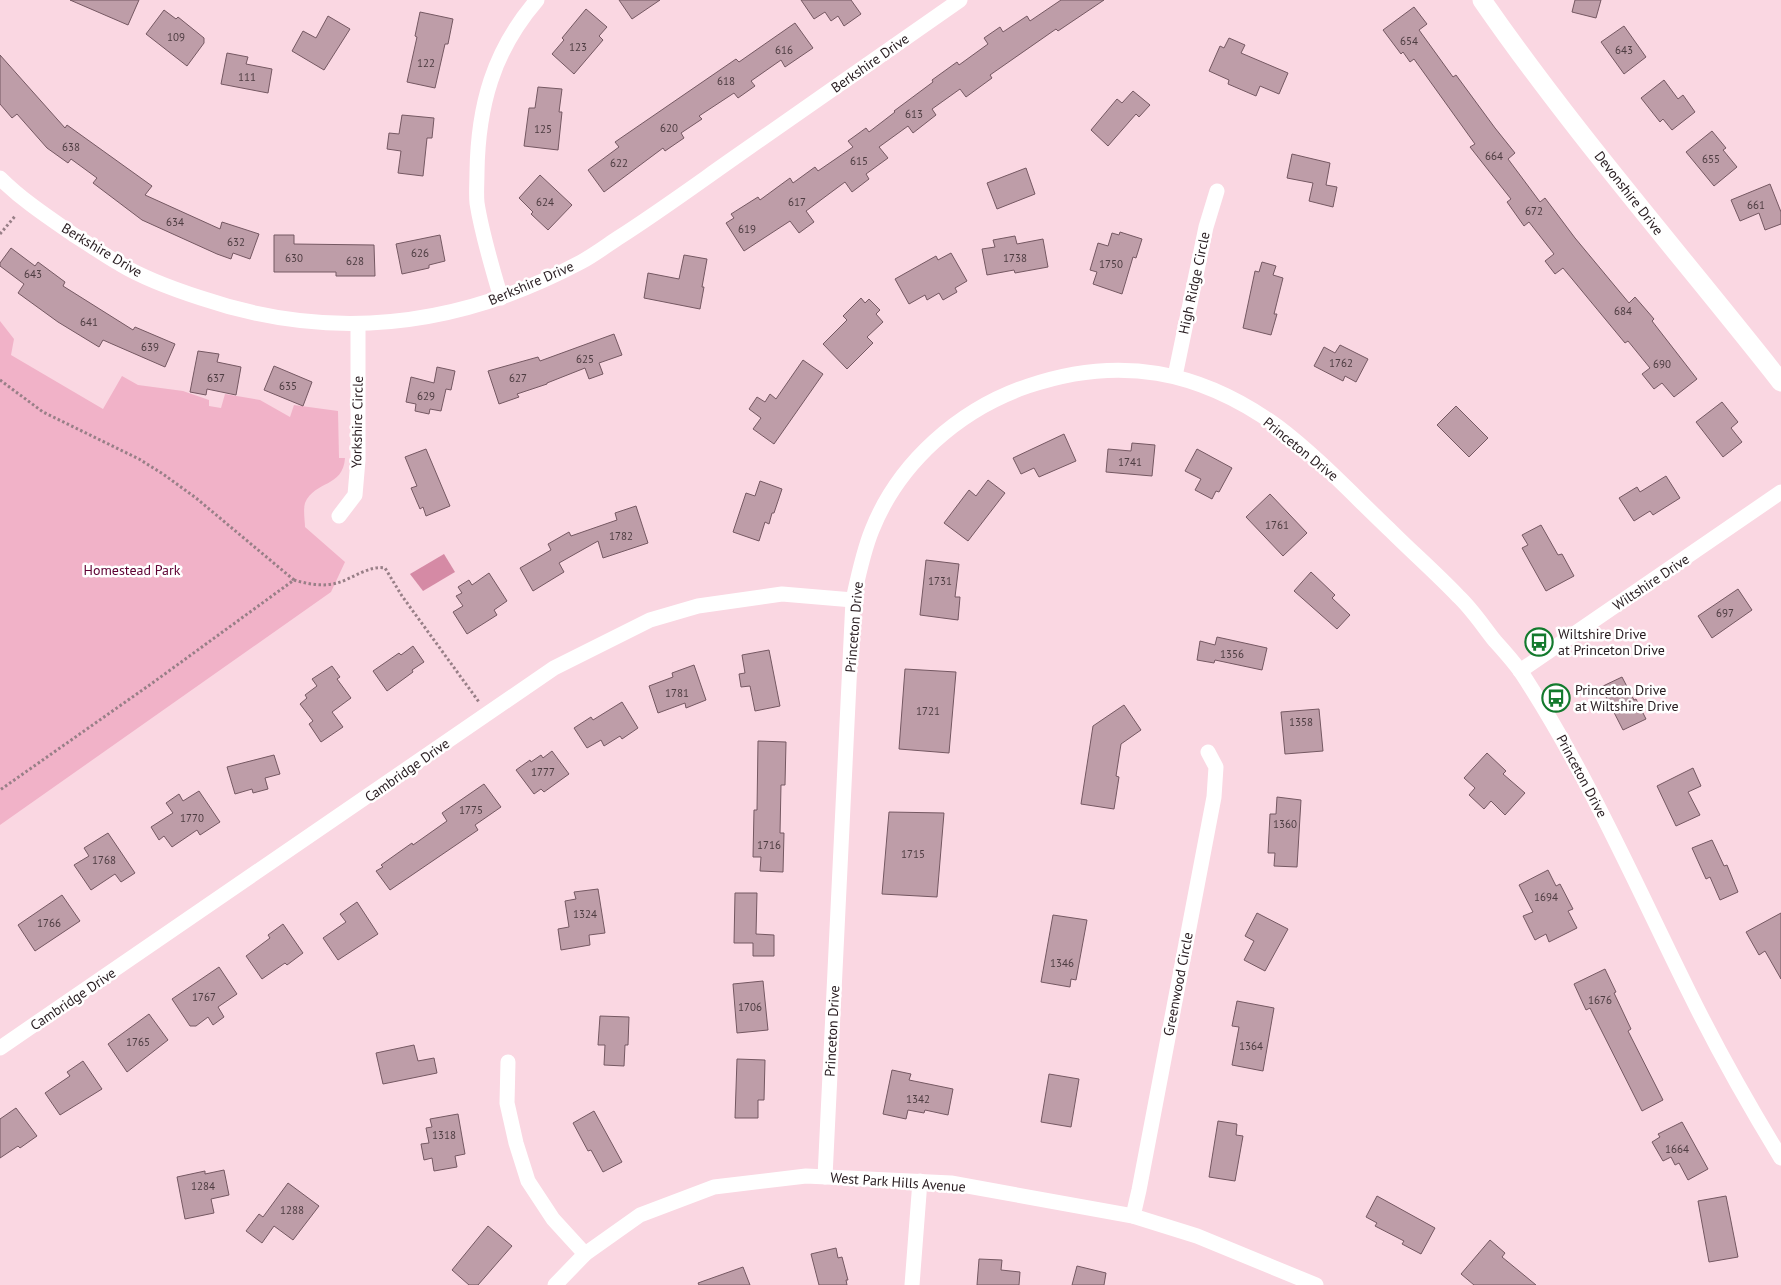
<svg xmlns="http://www.w3.org/2000/svg" width="1781" height="1285" viewBox="0 0 1781 1285" font-family="'PT Sans',sans-serif">
<rect width="100%" height="100%" fill="#fad7e2"/>
<path fill="#f1b2c8" d="M0 321 14 339 11 355 103 409 122 376 138 385 183 391 209 400V406L221 408 225 394 260 400 290 417 294 405 338 411 339 458H345C343 488 315 480 305 503 303 510 305 521 305 527L345 562 331 592 0 825Z"/>
<polygon fill="#d58aa5" points="444,554 455,572 423,591 410,574"/>
<g fill="#be9da8" stroke="#755862">
<polygon points="70,0 139,0 128,25"/>
<polygon points="619,0 660,0 632,19"/>
<polygon points="801,0 851,0 861,14 844,26 838,16 831,21 825,12 814,19"/>
<polygon points="1061,0 1104,0 1058,31 1056,29 990,75 992,78 966,97 960,89 932,109 936,115 913,133 908,126 879,147 888,158 866,174 869,179 852,192 845,182 806,211 814,222 799,233 790,221 744,251 726,223 734,218 731,214 758,197 760,200 790,178 793,183 815,167 818,171 853,147 848,141 866,128 869,132 895,112 894,111 933,82 932,80 957,62 959,65 988,44 984,38 1000,27 1003,32 1027,16 1030,21"/>
<polygon points="1575,0 1601,0 1596,18 1572,12"/>
<polygon points="1414,7 1427,24 1419,30 1453,77 1456,75 1495,128 1515,153 1508,159 1540,202 1545,198 1575,238 1629,303 1635,297 1654,319 1652,321 1697,379 1674,397 1662,383 1654,389 1642,374 1650,368 1628,341 1625,343 1563,268 1555,274 1545,261 1554,254 1529,222 1524,226 1507,202 1511,199 1470,147 1475,144 1414,59 1410,62 1403,52 1401,54 1383,30"/>
<polygon points="586,9 607,27 599,36 603,40 574,74 552,54 564,40 562,38"/>
<polygon points="164,10 176,19 178,17 204,38 204,43 187,66 146,34"/>
<polygon points="420,12 453,19 448,44 445,44 435,88 407,82 417,37 415,36"/>
<polygon points="328,16 350,29 324,70 292,51 303,31 316,38"/>
<polygon points="795,23 813,48 785,67 781,60 751,81 755,86 738,98 734,93 699,116 702,119 681,133 684,138 665,151 663,148 604,192 588,170 619,147 615,142 736,59 739,62"/>
<polygon points="1624,26 1646,57 1624,74 1601,42"/>
<polygon points="1229,38 1245,45 1241,53 1288,73 1279,94 1260,86 1256,96 1228,84 1229,80 1209,71 1220,46 1224,48"/>
<polygon points="227,53 248,57 246,64 272,69 268,93 221,84"/>
<polygon points="0,55 65,128 67,125 152,186 145,195 220,229 222,222 259,234 250,259 233,253 231,259 217,254 142,220 93,183 97,178 71,159 68,163 47,148 17,114 12,118 0,104"/>
<polygon points="1664,80 1678,99 1683,95 1695,112 1672,130 1663,119 1660,122 1641,98"/>
<polygon points="538,87 562,89 559,112 562,112 558,150 524,146 529,108 535,108"/>
<polygon points="1133,91 1150,105 1139,117 1136,114 1108,146 1091,130 1117,99 1122,103"/>
<polygon points="402,115 434,118 432,138 427,138 423,176 398,173 401,151 387,149 389,133 399,134"/>
<polygon points="1712,131 1726,148 1723,150 1737,167 1714,186 1686,152"/>
<polygon points="1292,154 1330,163 1326,185 1337,187 1333,207 1309,201 1313,183 1287,178"/>
<polygon points="1026,168 1035,194 997,209 987,183"/>
<polygon points="540,175 572,205 548,230 531,214 533,212 519,198"/>
<polygon points="1770,184 1781,212 1781,224 1765,230 1759,213 1740,221 1731,200"/>
<polygon points="1120,232 1142,239 1136,258 1133,257 1122,294 1093,284 1097,272 1090,270 1098,243 1108,246 1112,233 1119,235"/>
<polygon points="274,235 294,235 294,244 374,245 375,276 336,276 336,272 274,272"/>
<polygon points="440,235 445,261 429,265 429,268 402,274 396,244"/>
<polygon points="1015,236 1017,244 1043,239 1048,267 1015,273 1014,270 987,275 982,249 995,247 993,240"/>
<polygon points="11,248 35,266 38,262 65,282 63,286 133,330 135,327 175,344 165,367 103,340 99,347 58,322 18,293 24,284 0,266 0,263"/>
<polygon points="951,253 967,281 955,288 957,292 943,300 939,293 927,300 925,295 909,304 895,279 936,256 938,260"/>
<polygon points="684,255 707,259 702,287 704,287 700,309 644,298 648,273 679,279"/>
<polygon points="1262,262 1276,266 1273,275 1283,278 1274,314 1277,314 1271,335 1243,328 1255,271 1259,272"/>
<polygon points="861,298 865,303 869,299 880,310 876,314 883,322 867,337 873,343 847,369 823,344 847,320 843,316"/>
<polygon points="614,334 622,355 599,363 603,374 589,379 585,368 547,383 547,384 517,394 519,397 499,404 488,371 538,357 540,361"/>
<polygon points="1340,345 1368,359 1356,382 1345,376 1343,381 1314,366 1324,347 1335,353"/>
<polygon points="198,351 219,354 217,362 241,367 236,395 207,389 206,395 190,392"/>
<polygon points="803,360 823,374 774,444 753,429 761,418 749,409 757,397 765,402 770,394 776,399"/>
<polygon points="274,366 312,382 303,406 264,390"/>
<polygon points="437,367 455,371 451,390 446,389 441,411 430,409 429,414 415,411 416,404 406,402 411,377 434,383"/>
<polygon points="1722,402 1738,422 1731,428 1742,442 1723,457 1696,422"/>
<polygon points="1456,406 1488,438 1469,457 1437,425"/>
<polygon points="1064,434 1076,461 1039,477 1034,468 1021,474 1013,458"/>
<polygon points="1132,443 1155,445 1152,476 1106,472 1108,449 1131,451"/>
<polygon points="426,449 450,506 426,516 423,507 420,509 411,488 417,486 405,457"/>
<polygon points="1197,449 1232,468 1219,492 1216,491 1212,499 1195,490 1201,479 1185,471"/>
<polygon points="1666,476 1680,498 1653,515 1650,511 1634,521 1619,498 1637,487 1640,492"/>
<polygon points="988,480 1005,493 968,541 944,523 969,490 976,496"/>
<polygon points="760,481 782,489 774,513 772,513 769,524 765,522 759,541 733,532 746,493 755,496"/>
<polygon points="1270,494 1307,533 1283,556 1246,517"/>
<polygon points="636,506 648,543 603,558 598,541 559,563 564,572 533,591 520,568 551,550 548,544 569,532 571,536 617,520 615,513"/>
<polygon points="1541,525 1558,555 1562,554 1574,576 1546,591 1522,548 1528,545 1522,535"/>
<polygon points="926,560 959,564 955,597 960,597 958,620 920,615"/>
<polygon points="1311,572 1335,595 1332,598 1350,615 1337,629 1294,591"/>
<polygon points="489,573 507,601 494,610 497,615 467,634 453,612 463,606 456,596 462,593 458,587 469,580 472,585"/>
<polygon points="1738,589 1752,610 1712,638 1698,616"/>
<polygon points="1217,637 1267,648 1262,670 1215,660 1214,663 1197,660 1200,641 1215,645"/>
<polygon points="413,646 424,662 412,670 413,672 387,691 373,671 399,653 401,655"/>
<polygon points="769,650 780,706 755,711 750,686 741,687 739,674 745,673 742,655"/>
<polygon points="694,665 706,700 686,708 685,703 658,713 649,686 673,677 672,673"/>
<polygon points="332,666 340,677 337,679 351,698 332,712 343,727 321,742 309,724 313,721 300,704 307,698 305,695 317,686 312,679"/>
<polygon points="905,669 956,672 949,753 899,749"/>
<polygon points="1622,677 1634,700 1636,699 1646,719 1623,730 1601,687"/>
<polygon points="622,702 638,728 622,739 620,736 604,746 601,740 587,748 574,728 591,717 593,720"/>
<polygon points="1124,705 1141,730 1121,744 1116,776 1119,777 1114,809 1081,804 1093,726"/>
<polygon points="1319,709 1323,751 1285,754 1281,712"/>
<polygon points="758,741 786,742 785,785 781,785 780,833 784,833 783,872 760,871 761,857 753,857 754,810 757,810"/>
<polygon points="552,751 569,774 544,792 541,789 534,794 516,770 530,760 531,762 541,755 543,758"/>
<polygon points="1487,753 1506,771 1503,774 1525,793 1505,815 1491,801 1484,809 1469,795 1475,788 1464,778"/>
<polygon points="274,755 280,774 265,778 268,789 253,793 252,789 235,794 227,767"/>
<polygon points="1693,768 1701,786 1688,792 1700,815 1676,826 1657,786"/>
<polygon points="484,784 501,807 475,825 478,830 390,890 376,871 383,867 381,865 412,843 413,845 447,821 442,813"/>
<polygon points="199,791 220,822 200,835 197,830 172,847 164,836 159,840 151,827 173,813 166,803 179,794 183,801"/>
<polygon points="1277,797 1301,800 1297,867 1274,866 1275,853 1268,853 1270,814 1276,814"/>
<polygon points="889,812 944,813 937,897 882,894"/>
<polygon points="108,833 135,873 121,882 115,874 91,890 74,865 89,856 84,848"/>
<polygon points="1712,840 1724,866 1727,865 1738,892 1720,900 1710,877 1706,879 1692,848"/>
<polygon points="1548,870 1556,886 1560,884 1573,909 1568,911 1577,928 1549,942 1546,934 1535,940 1523,916 1533,912 1519,885"/>
<polygon points="598,889 605,933 589,935 590,945 561,950 558,929 569,927 565,901 576,899 574,892"/>
<polygon points="735,893 757,893 756,934 774,935 774,956 753,956 753,943 734,943"/>
<polygon points="62,895 80,921 35,951 18,925"/>
<polygon points="357,902 378,934 338,960 323,938 346,922 340,914"/>
<polygon points="1257,913 1288,929 1265,971 1244,960 1254,941 1245,936"/>
<polygon points="1781,913 1781,979 1765,951 1759,955 1746,932"/>
<polygon points="1053,915 1087,920 1076,980 1071,979 1070,987 1041,982"/>
<polygon points="283,924 303,953 287,965 285,963 262,979 246,956 270,938 268,935"/>
<polygon points="219,967 237,994 218,1007 224,1017 213,1025 208,1017 196,1026 190,1026 172,999"/>
<polygon points="1605,969 1616,992 1614,993 1631,1029 1628,1031 1663,1100 1642,1111 1590,1008 1586,1010 1574,984"/>
<polygon points="763,981 768,1030 737,1033 733,984"/>
<polygon points="1237,1001 1274,1008 1263,1071 1232,1065 1239,1027 1232,1026"/>
<polygon points="149,1014 168,1040 127,1072 108,1044"/>
<polygon points="600,1016 629,1017 628,1045 625,1045 624,1066 604,1065 605,1045 598,1045"/>
<polygon points="414,1045 418,1061 434,1058 437,1073 383,1084 376,1053"/>
<polygon points="737,1059 765,1060 764,1100 758,1100 758,1118 735,1118"/>
<polygon points="83,1061 102,1089 60,1115 45,1093 70,1076 67,1072"/>
<polygon points="892,1070 911,1074 909,1080 953,1089 948,1115 925,1110 924,1113 908,1110 906,1119 883,1114"/>
<polygon points="1049,1074 1079,1079 1071,1127 1041,1122"/>
<polygon points="16,1108 37,1136 20,1148 18,1146 0,1158 0,1119"/>
<polygon points="594,1111 622,1162 603,1172 591,1150 588,1151 573,1123"/>
<polygon points="458,1114 465,1154 455,1156 457,1167 434,1171 432,1158 424,1160 421,1144 429,1143 426,1128 432,1127 430,1119"/>
<polygon points="1218,1121 1237,1124 1236,1135 1243,1136 1235,1181 1209,1177"/>
<polygon points="1682,1122 1708,1169 1688,1180 1679,1163 1675,1165 1671,1157 1663,1161 1652,1142 1660,1137 1658,1134"/>
<polygon points="224,1170 229,1195 211,1199 214,1213 185,1219 177,1177 205,1171 205,1174"/>
<polygon points="288,1183 319,1206 293,1240 274,1226 262,1243 246,1231 259,1214 263,1217"/>
<polygon points="1377,1196 1435,1228 1421,1254 1402,1244 1404,1241 1375,1226 1377,1223 1366,1217"/>
<polygon points="1726,1196 1738,1257 1709,1262 1698,1201"/>
<polygon points="488,1226 512,1246 478,1285 469,1285 452,1270"/>
<polygon points="1490,1240 1505,1253 1502,1257 1536,1285 1474,1285 1461,1274"/>
<polygon points="836,1248 838,1258 842,1257 848,1280 846,1280 847,1285 819,1285 811,1254"/>
<polygon points="979,1259 1002,1260 1001,1270 1020,1272 1019,1285 977,1285"/>
<polygon points="1077,1266 1106,1273 1104,1285 1072,1285"/>
<polygon points="743,1267 750,1285 699,1285 698,1283"/>
</g>
<g fill="none" stroke-linecap="round" stroke-linejoin="round">
<g stroke="#987f87" stroke-width="3" stroke-dasharray="2.5 2.5" stroke-linecap="butt">
<polyline points="0,234 16,215"/>
<polyline points="0,380 43,412 139,459 163,474 196,498 294,580 151,684 0,790"/>
<path d="M294 580C307 584 323 587 337 583 352 579 369 565 385 568L402 596 479 702"/>
</g>
<g stroke="#fff" stroke-width="15">
<path d="M0 178C22 200 48 217 74 235 89 244 104 255 120 264 145 279 173 289 201 298 333 343 459 327 581 262 594 255 606 246 618 238 657 213 694 186 731 160 807 107 884 53 960 0"/>
<path d="M501 298C492 267 482 235 477 203 476 193 477 182 477 172 478 106 493 51 537 0"/>
<polyline points="1175,376 1206,227 1217,191"/>
<polyline points="339,516 355,495 358,460 358,324"/>
<polyline points="1520,671 1781,492"/>
<polyline points="0,1048 554,668 650,620 698,606 782,594 853,600"/>
<polyline points="508,1062 507,1103 516,1143 528,1181 553,1219 585,1254"/>
<path d="M825 1177 853 600C858 577 863 552 872 530 899 462 960 409 1028 386 1119 355 1199 370 1277 426 1318 457 1353 495 1390 530 1412 552 1436 573 1458 596 1472 609 1483 626 1495 641 1505 652 1515 663 1523 675 1588 775 1636 885 1689 992 1717 1049 1748 1104 1781 1158"/>
<polyline points="1133,1216 1139,1190 1214,797 1216,767 1208,752"/>
<polyline points="555,1285 585,1254 640,1215 714,1187 806,1176 951,1183 1133,1216 1197,1236 1316,1285"/>
<polyline points="912,1285 920,1181"/>
</g>
<path stroke="#fff" stroke-width="19" d="M1482 0C1574 133 1681 255 1781 382"/>
</g>
<defs>
<g id="bus-ring" transform="scale(1.4375)"><circle r="9.5" fill="#fff" stroke="#137a2d" stroke-width="1.5"/><path d="M-5-6H5V4H4V6H2V4H-2V6H-4V4H-5ZM-3.5-4V0h7V-4ZM-3.5 1.2v1.5H-2V1.2ZM2 1.2v1.5H3.5V1.2Z" fill="#137a2d"/></g>
</defs>
<g fill-rule="evenodd">
<use href="#bus-ring" x="1539" y="642"/>
<use href="#bus-ring" x="1556" y="698"/>
</g>
<g text-anchor="middle" stroke-width="5" stroke-linejoin="round" paint-order="stroke">
<g font-size="11" fill="#4d3c41">
<text x="176" y="41">109</text>
<text x="1409" y="45">654</text>
<text x="578" y="51">123</text>
<text x="784" y="54">616</text>
<text x="1624" y="54">643</text>
<text x="426" y="67">122</text>
<text x="247" y="81">111</text>
<text x="726" y="85">618</text>
<text x="914" y="118">613</text>
<text x="669" y="132">620</text>
<text x="543" y="133">125</text>
<text x="71" y="151">638</text>
<text x="1494" y="160">664</text>
<text x="1711" y="163">655</text>
<text x="859" y="165">615</text>
<text x="619" y="167">622</text>
<text x="545" y="206">624</text>
<text x="797" y="206">617</text>
<text x="1756" y="209">661</text>
<text x="1534" y="215">672</text>
<text x="175" y="226">634</text>
<text x="747" y="233">619</text>
<text x="236" y="246">632</text>
<text x="420" y="257">626</text>
<text x="294" y="262">630</text>
<text x="1015" y="262">1738</text>
<text x="355" y="265">628</text>
<text x="1111" y="268">1750</text>
<text x="33" y="278">643</text>
<text x="1623" y="315">684</text>
<text x="89" y="326">641</text>
<text x="150" y="351">639</text>
<text x="585" y="363">625</text>
<text x="1341" y="367">1762</text>
<text x="1662" y="368">690</text>
<text x="216" y="382">637</text>
<text x="518" y="382">627</text>
<text x="288" y="390">635</text>
<text x="426" y="400">629</text>
<text x="1130" y="466">1741</text>
<text x="1277" y="529">1761</text>
<text x="621" y="540">1782</text>
<text x="940" y="585">1731</text>
<text x="1725" y="617">697</text>
<text x="1232" y="658">1356</text>
<text x="677" y="697">1781</text>
<text x="928" y="715">1721</text>
<text x="1301" y="726">1358</text>
<text x="543" y="776">1777</text>
<text x="471" y="814">1775</text>
<text x="192" y="822">1770</text>
<text x="1285" y="828">1360</text>
<text x="769" y="849">1716</text>
<text x="913" y="858">1715</text>
<text x="104" y="864">1768</text>
<text x="1546" y="901">1694</text>
<text x="585" y="918">1324</text>
<text x="49" y="927">1766</text>
<text x="1062" y="967">1346</text>
<text x="204" y="1001">1767</text>
<text x="1600" y="1004">1676</text>
<text x="750" y="1011">1706</text>
<text x="138" y="1046">1765</text>
<text x="1251" y="1050">1364</text>
<text x="918" y="1103">1342</text>
<text x="444" y="1139">1318</text>
<text x="1677" y="1153">1664</text>
<text x="203" y="1190">1284</text>
<text x="292" y="1214">1288</text>
</g>
<g font-size="14" fill="#271b1f" stroke="#fff">
<text transform="translate(870 63) rotate(-35)" y="5">Berkshire Drive</text>
<text transform="translate(1629 193) rotate(52)" y="5">Devonshire Drive</text>
<text transform="translate(102 250) rotate(31)" y="5">Berkshire Drive</text>
<text transform="translate(531 283) rotate(-23)" y="5">Berkshire Drive</text>
<text transform="translate(1194 283) rotate(-78)" y="5">High Ridge Circle</text>
<text transform="translate(357 422) rotate(-89)" y="5">Yorkshire Circle</text>
<text transform="translate(1301 449) rotate(39)" y="5">Princeton Drive</text>
<text transform="translate(1651 582) rotate(-34)" y="5">Wiltshire Drive</text>
<text transform="translate(854 627) rotate(-85)" y="5">Princeton Drive</text>
<text transform="translate(407 770) rotate(-35)" y="5">Cambridge Drive</text>
<text transform="translate(1582 776) rotate(62)" y="5">Princeton Drive</text>
<text transform="translate(1178 984) rotate(-79)" y="5">Greenwood Circle</text>
<text transform="translate(73 999) rotate(-34)" y="5">Cambridge Drive</text>
<text transform="translate(832 1031) rotate(-87)" y="5">Princeton Drive</text>
<text transform="translate(898 1182) rotate(4)" y="5">West Park Hills Avenue</text>
</g>
<g font-size="14" fill="#5e0233" stroke="#fff">
<text x="132" y="575">Homestead Park</text>
</g>
<g font-size="14" fill="#271b1f" stroke="#fff" text-anchor="start">
<text x="1558" y="639">Wiltshire Drive<tspan x="1558" dy="16">at Princeton Drive</tspan></text>
<text x="1575" y="695">Princeton Drive<tspan x="1575" dy="16">at Wiltshire Drive</tspan></text>
</g>
</g>
</svg>
